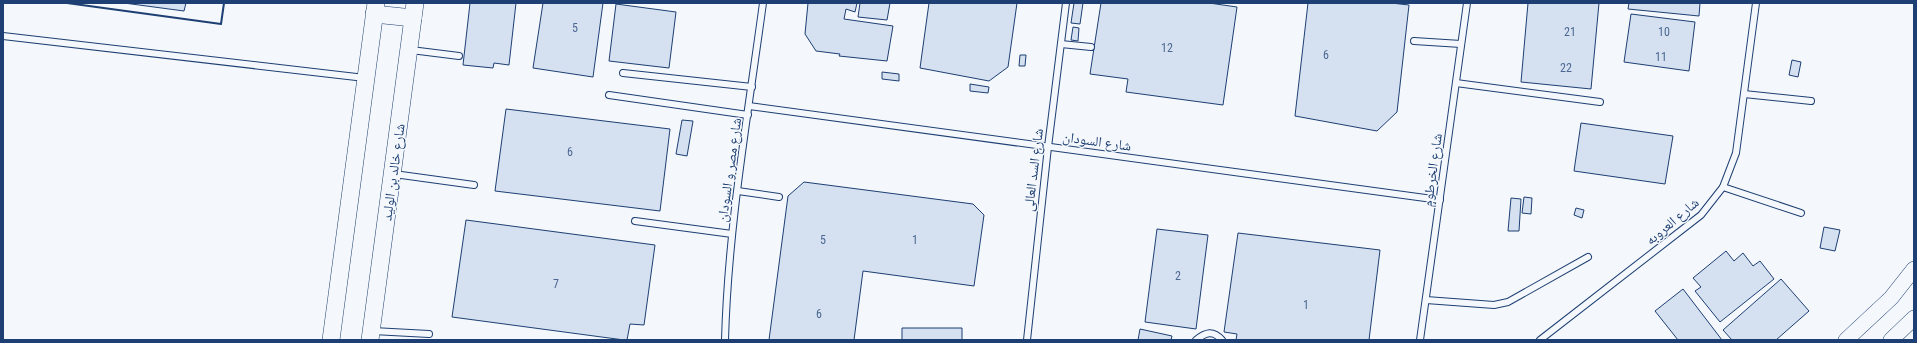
<svg xmlns="http://www.w3.org/2000/svg" width="1917" height="343" viewBox="0 0 1917 343" font-family="'Roboto Condensed','Noto Naskh Arabic',sans-serif">
<rect width="100%" height="100%" fill="#f4f7fb"/>
<g fill="#d5e0f0" stroke="#1d3f73">
<polygon points="124,3 186,3 184,11"/>
<polygon points="470,3 516,3 509,65 494,63 493,68 463,65"/>
<polygon points="543,3 603,3 593,77 533,68"/>
<polygon points="808,3 857,3 855,12 846,9 844,19 893,26 887,61 839,56 840,54 816,51 805,34"/>
<polygon points="860,3 890,3 887,20 858,17"/>
<polygon points="929,3 1017,3 1008,67 989,81 920,68"/>
<polygon points="1074,3 1083,3 1080,24 1071,23"/>
<polygon points="1101,3 1209,3 1237,7 1223,105 1126,92 1128,79 1090,74"/>
<polygon points="1308,3 1391,3 1409,5 1397,112 1377,131 1295,116"/>
<polygon points="1528,3 1599,3 1591,89 1521,82"/>
<polygon points="1629,3 1700,3 1699,16 1628,9"/>
<polygon points="616,4 676,12 669,68 609,61"/>
<polygon points="1631,14 1695,22 1689,71 1624,62"/>
<polygon points="1073,27 1079,28 1078,41 1071,40"/>
<polygon points="1020,55 1026,55 1025,66 1019,66"/>
<polygon points="1792,60 1801,62 1798,77 1789,75"/>
<polygon points="882,72 899,74 899,81 882,79"/>
<polygon points="970,84 989,87 988,93 970,91"/>
<polygon points="506,109 670,129 660,211 495,191"/>
<polygon points="682,120 693,121 687,156 676,154"/>
<polygon points="1581,123 1673,136 1665,184 1574,171"/>
<polygon points="804,182 973,204 984,215 974,286 863,271 854,340 769,340 788,196"/>
<polygon points="1524,197 1532,198 1531,214 1522,213"/>
<polygon points="1511,198 1521,199 1519,231 1508,231"/>
<polygon points="1576,208 1584,210 1582,218 1574,215"/>
<polygon points="466,220 655,245 644,325 630,324 627,340 624,340 452,317"/>
<polygon points="1824,227 1840,230 1835,251 1820,248"/>
<polygon points="1157,229 1208,235 1196,329 1145,322"/>
<polygon points="1238,233 1380,250 1369,340 1236,340 1237,334 1224,332"/>
<polygon points="1726,251 1734,261 1743,253 1753,266 1760,261 1774,279 1720,322 1695,291 1701,287 1693,278"/>
<polygon points="1781,279 1809,311 1776,340 1732,340 1723,330"/>
<polygon points="1683,289 1722,340 1678,340 1655,311"/>
<polygon points="902,328 962,328 962,340 987,340 902,340"/>
<polygon points="1140,329 1172,336 1171,340 1138,340"/>
</g>
<g fill="none" stroke-linecap="round" stroke-linejoin="round">
<g stroke="#1d3f73" stroke-width="8">
<g id="service">
<polyline points="3,36 365,78"/>
<polyline points="1414,41 1461,44"/>
<polyline points="1061,44 1091,47"/>
<polyline points="411,50 459,56"/>
<polyline points="623,73 752,87"/>
<polyline points="1456,83 1600,102"/>
<polyline points="1744,94 1811,101"/>
<polyline points="609,95 748,115"/>
<polyline points="749,106 1440,200"/>
<polyline points="394,174 474,185"/>
<polyline points="1723,187 1801,213"/>
<polyline points="738,191 779,197"/>
<polyline points="635,221 732,234"/>
<polyline points="1426,300 1494,305 1508,302 1588,257"/>
<polyline points="373,331 429,334"/>
<path d="M725 340C728 228 748 114 763 3"/>
<polyline points="1027,340 1048,147 1066,3"/>
<path d="M1196 340C1206 332 1213 330 1222 340"/>
<polyline points="1420,340 1467,3"/>
<polyline points="1540,340 1701,215 1723,187 1736,153 1756,3"/>
</g>
</g>
<g stroke="#1d3f73" stroke-width="16">
<g id="tertiary">
<polyline points="1846,340 1891,298 1914,269"/>
<polyline points="1891,340 1914,318"/>
</g>
</g>
<g stroke="#1d3f73" stroke-width="18">
<g id="secondary">
<polyline points="374,14 413,18"/>
<polyline points="331,340 376,3"/>
<polyline points="370,340 415,3"/>
</g>
</g>
<use href="#service" stroke="#f4f7fb" stroke-width="6"/>
<use href="#tertiary" stroke="#f4f7fb" stroke-width="15"/>
<use href="#secondary" stroke="#f4f7fb" stroke-width="17"/>
<polyline stroke="#1d3f73" stroke-width="2" points="67,3 221,24 224,3"/>
</g>
<g text-anchor="middle" stroke-width="3" stroke-linejoin="round" paint-order="stroke">
<g font-size="12" fill="#4b6792">
<text x="575" y="32">5</text>
<text x="1570" y="36">21</text>
<text x="1664" y="36">10</text>
<text x="1167" y="52">12</text>
<text x="1326" y="59">6</text>
<text x="1661" y="61">11</text>
<text x="1566" y="72">22</text>
<text x="570" y="156">6</text>
<text x="823" y="244">5</text>
<text x="915" y="244">1</text>
<text x="1178" y="280">2</text>
<text x="556" y="288">7</text>
<text x="1306" y="309">1</text>
<text x="819" y="318">6</text>
</g>
<g font-size="14" fill="#1d3f73" stroke="#f4f7fb">
<text transform="translate(1097 141) rotate(8)" y="5">شارع السودان</text>
<text transform="translate(729 170) rotate(-82)" y="5">شارع مصر و السودان</text>
<text transform="translate(1033 170) rotate(-83)" y="5">شارع السد العالى</text>
<text transform="translate(1432 170) rotate(-82)" y="5">شارع الخرطوم</text>
<text transform="translate(393 172) rotate(-82)" y="5">شارع خالد بن الوليد</text>
<text transform="translate(1672 221) rotate(-40)" y="5">شارع العروبه</text>
</g>
</g>
<rect width="1917" height="343" fill="none" stroke="#1d3f73" stroke-width="8"/>
</svg>
